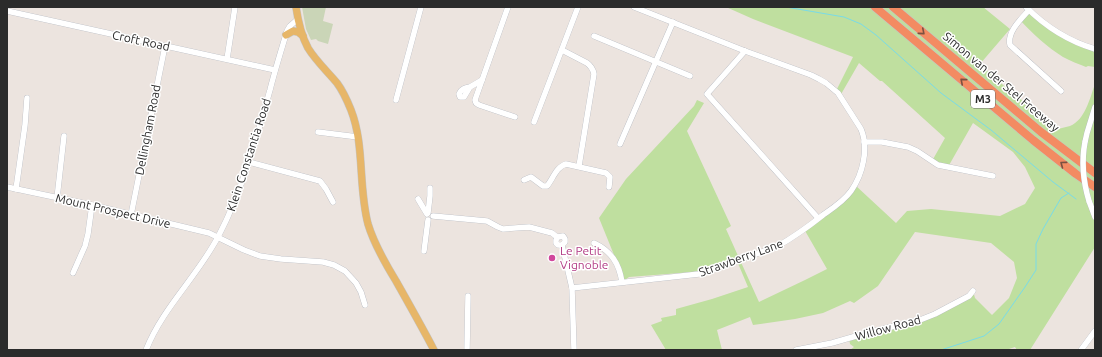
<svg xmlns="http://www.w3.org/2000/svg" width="1102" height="357" viewBox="0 0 1102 357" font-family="Ubuntu,sans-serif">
<rect width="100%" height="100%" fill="#ece4df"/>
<g fill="#bfdf9f">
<path d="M726 7H983L1010 29 980 64 1013 94 1033 108 1058 129C1062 128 1066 127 1070 126 1085 120 1090 98 1095 84V247L1030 350H1017L1015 347 1006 350H850L854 347 850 344 849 338 920 320 973 291 975 298 992 315 1009 298 1017 278 1014 262 991 243 915 232 878 286 854 303 850 301 823 313 795 319 753 325 750 317 717 330 722 350H666L651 325 662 321 661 318 676 315V309L712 299 748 287 737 261 740 260 759 302 805 280 827 269 804 229 839 204 855 185 896 223 907 211 931 209 1000 216 1025 204 1035 188 1025 167 1013 152 973 123 948 167 932 161 945 138 882 81H880L859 63 840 96 836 91 853 57 753 19Z"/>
<path d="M1029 10 1043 23 1095 49V67L1088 66 1086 67C1079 64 1070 61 1063 57 1047 47 1033 34 1020 20Z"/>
<polygon points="697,100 704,103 687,131 731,226 726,229 739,258 704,270 693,272 629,277 625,280 623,277 599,218 626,179 694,106"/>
</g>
<polygon fill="#cad5b7" points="302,7 326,7 323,21 333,24 328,44 318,41 316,39 311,40 306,29"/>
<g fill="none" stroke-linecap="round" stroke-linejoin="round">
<g stroke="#79dbe7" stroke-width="1">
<polyline points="786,7 844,17 861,24 876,35 904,60 941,93 991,130 1053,182 1076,199"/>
<polyline points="941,350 984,336 999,324 1025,287 1036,270 1036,244 1043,229 1061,198 1069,193"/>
</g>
<g stroke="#afb3bb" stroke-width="6">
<g id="minor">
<polyline points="508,7 475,100 476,103 479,105 515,117"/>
<path d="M1026 7C1046 27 1068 41 1095 49"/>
<path d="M1029 10C1021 19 1007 32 1010 45L1061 91"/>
<polyline points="7,11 275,70"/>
<polyline points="594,36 690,76"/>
<path d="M562 50 587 63C591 66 593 69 594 74L579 166"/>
<polyline points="745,51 707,94 818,218"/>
<polyline points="227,59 235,7"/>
<path d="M470 87C465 88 461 89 459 94L460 97H464L470 87 482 80"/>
<polyline points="396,100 421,7"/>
<polyline points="534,122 578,7"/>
<polyline points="318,132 358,137"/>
<polyline points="864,142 882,142 908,147 917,151 938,165 993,176"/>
<polyline points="1085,142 1087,133 1095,107"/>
<polyline points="620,144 673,22"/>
<polyline points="249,162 320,181 326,189 333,202"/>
<path d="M524 180 531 177 543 186H547C553 179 556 167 566 164L606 173 610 177 609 187"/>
<polyline points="7,187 92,205 209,233 244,250 260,256 281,259 323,262 334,265 345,271 356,283 361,292 365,305"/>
<polyline points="16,189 25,125 27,98"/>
<polyline points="57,198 64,136"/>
<polyline points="418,199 427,214"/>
<polyline points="1089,201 1095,217"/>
<polyline points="428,213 430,196 430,188"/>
<polyline points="131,215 165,46"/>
<polyline points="433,216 487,221 498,227 503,229 529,227 552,233 557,237"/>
<path d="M594 243C611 251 619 263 622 282"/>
<polyline points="562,245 558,245 556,243 556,240 558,237 563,236 565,239 565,242 562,245 572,288 574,350"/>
<polyline points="424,251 428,220"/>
<polyline points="73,273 85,246 88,234 92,205"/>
<path d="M572 288 699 274 712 270 778 246C794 237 809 226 823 215 833 208 844 201 851 191 863 174 869 148 861 129L838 93 826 83 819 79 811 75 745 51 634 7"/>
<path d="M146 350C163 307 198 276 219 235 243 189 256 139 270 90 275 70 281 51 287 31L290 26 298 19"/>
<polyline points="467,350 468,296"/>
<polyline points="796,350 832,343 870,332 920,320 935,314 969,296 973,291"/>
<polyline points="1081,350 1095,331"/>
</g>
</g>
<g stroke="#c4c4c4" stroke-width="8">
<g id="major">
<path d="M296 7C298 21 301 35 308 48 316 61 327 71 337 83 343 91 347 100 351 110 365 146 358 186 368 224 374 244 385 263 396 281 409 304 422 327 434 350"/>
<polyline points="286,35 293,31 298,32 303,36"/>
</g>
</g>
<g stroke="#c4c4c4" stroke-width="9">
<g id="highway">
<polyline points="875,7 1033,140 1076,174 1095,187"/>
<polyline points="893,7 1041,132 1095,173"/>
</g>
</g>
<use href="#minor" stroke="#fff" stroke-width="5.5"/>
<use href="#major" stroke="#e7b668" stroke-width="7"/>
<use href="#highway" stroke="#f38b62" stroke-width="8"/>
<g stroke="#afb3bb" stroke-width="6" stroke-linecap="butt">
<path id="minor-bridge" d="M1085 142C1081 163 1083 181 1089 201"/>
</g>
<use href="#minor-bridge" stroke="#fff" stroke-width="5.5"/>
</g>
<defs><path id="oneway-chevron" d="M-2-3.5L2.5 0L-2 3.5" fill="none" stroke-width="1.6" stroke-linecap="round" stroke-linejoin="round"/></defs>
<g stroke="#7b5141">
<use href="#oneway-chevron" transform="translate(922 32) rotate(40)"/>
<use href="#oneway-chevron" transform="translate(963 81) rotate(-140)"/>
<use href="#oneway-chevron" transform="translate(1063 164) rotate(-143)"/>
</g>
<circle fill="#d1479c" stroke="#fff" stroke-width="1.5" cx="552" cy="258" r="4"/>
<g text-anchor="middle" stroke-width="3" stroke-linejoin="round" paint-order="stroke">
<rect fill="#fff" stroke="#6b6b6b" stroke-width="1" x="971" y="90" width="24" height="18" rx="3"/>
<g font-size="11" font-weight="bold" fill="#2b2b2b">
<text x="983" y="103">M3</text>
</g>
<g font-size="12" fill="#2b2b2b" stroke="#fff">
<text transform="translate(141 41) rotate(12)" y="4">Croft Road</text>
<text transform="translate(1001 82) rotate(40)" y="4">Simon van der Stel Freeway</text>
<text transform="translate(148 130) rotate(-79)" y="4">Dellingham Road</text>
<text transform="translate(249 155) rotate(-72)" y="4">Klein Constantia Road</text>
<text transform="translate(113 211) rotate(13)" y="4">Mount Prospect Drive</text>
<text transform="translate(741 258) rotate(-20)" y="4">Strawberry Lane</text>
<text transform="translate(888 328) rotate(-15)" y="4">Willow Road</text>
</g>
<g font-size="12" fill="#b23c85" stroke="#fff" text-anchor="start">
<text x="560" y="255">Le Petit<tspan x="560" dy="14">Vignoble</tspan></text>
</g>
</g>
<rect width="1102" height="357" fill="none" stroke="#2b2b2b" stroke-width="16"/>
</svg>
